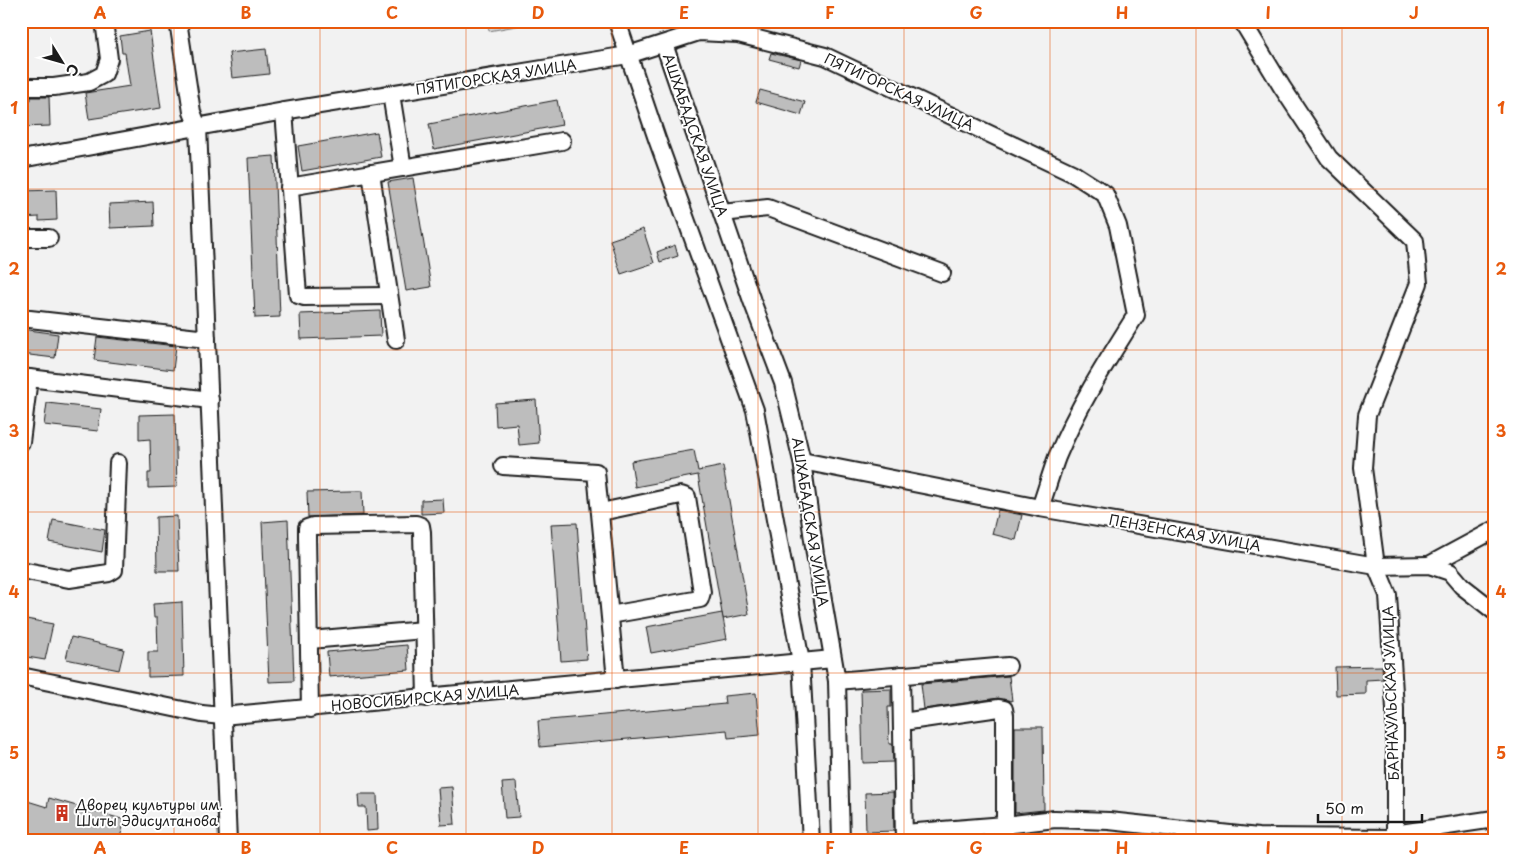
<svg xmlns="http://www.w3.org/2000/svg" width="1515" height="862" viewBox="0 0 1515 862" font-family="'Playpen Sans',sans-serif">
<rect width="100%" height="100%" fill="#f2f2f2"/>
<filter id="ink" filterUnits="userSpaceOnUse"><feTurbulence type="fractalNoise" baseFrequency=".02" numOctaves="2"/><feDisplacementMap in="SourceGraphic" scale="10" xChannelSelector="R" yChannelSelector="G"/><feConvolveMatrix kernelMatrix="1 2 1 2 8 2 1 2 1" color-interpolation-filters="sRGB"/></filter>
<g filter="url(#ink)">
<polygon fill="#d2d2d2" stroke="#777" points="487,21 532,21 532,23 489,31"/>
<g fill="#bdbdbd" stroke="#1c1c1c">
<polygon points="150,31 161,108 89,119 85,93 130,86 125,53 122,53 120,36"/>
<polygon points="266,49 269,74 232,78 229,53"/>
<polygon points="771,53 801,60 799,67 769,59"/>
<polygon points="760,90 805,102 801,115 756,102"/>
<polygon points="31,97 49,97 50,126 21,127 21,100 31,100"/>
<polygon points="557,100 562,125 434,149 429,124"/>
<polygon points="377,132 381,157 302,171 298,146"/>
<polygon points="274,156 280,317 255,318 248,158"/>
<polygon points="413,178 431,287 406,291 388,182"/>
<polygon points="56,190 57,220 39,221 39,217 21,218 21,191"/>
<polygon points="153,202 154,226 110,228 109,204"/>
<polygon points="643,229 654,263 621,274 610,240"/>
<polygon points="675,245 678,256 660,262 657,252"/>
<polygon points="380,311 381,336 301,339 300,314"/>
<polygon points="21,329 58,334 55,358 21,354"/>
<polygon points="97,337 176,346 173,370 94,360"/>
<polygon points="536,400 539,443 519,445 517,424 496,426 495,403"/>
<polygon points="47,403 101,409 98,431 44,425"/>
<polygon points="175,414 177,487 148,488 148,473 151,473 150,439 139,440 139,415"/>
<polygon points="694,450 698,471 723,466 749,614 723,619 698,475 635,487 631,461"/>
<polygon points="350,491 362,491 363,515 308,517 307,492"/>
<polygon points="443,499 444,513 421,514 421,500"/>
<polygon points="998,510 1022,515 1016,540 992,534"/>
<polygon points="177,516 179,571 157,571 156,517"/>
<polygon points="53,520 105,530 102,552 49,542"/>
<polygon points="288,520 294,681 269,682 262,522"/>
<polygon points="577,523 587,659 561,661 551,524"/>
<polygon points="182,602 184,676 148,677 148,652 158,652 157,618 154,618 153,604"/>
<polygon points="722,613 727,639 651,653 646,627"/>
<polygon points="21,618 53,624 45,660 21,656"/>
<polygon points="71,637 124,649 119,670 66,659"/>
<polygon points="407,645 409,670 329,677 327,652"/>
<polygon points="1382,666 1383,679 1366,680 1366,694 1336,695 1335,667"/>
<polygon points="1009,676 1012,701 998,698 924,709 921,684"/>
<polygon points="891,689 891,707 888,707 889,744 892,744 893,762 863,763 861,690"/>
<polygon points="756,693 760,735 728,738 727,730 540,747 538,721 725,704 724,696"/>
<polygon points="1015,727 1043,727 1044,810 1015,813"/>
<polygon points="516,782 519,817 505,818 502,783"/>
<polygon points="452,787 455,824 441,825 438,788"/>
<polygon points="893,792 894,831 866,832 865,793"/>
<polygon points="358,794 377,794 378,830 367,831 366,807 359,807"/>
<polygon points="49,798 125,820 119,841 21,841 21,799 47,807"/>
</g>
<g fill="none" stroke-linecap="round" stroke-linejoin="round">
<g stroke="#1c1c1c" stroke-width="20">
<g id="minor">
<polyline points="178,21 192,112 198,127 228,841"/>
<polyline points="617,21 657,139 755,410 801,662 811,841"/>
<polyline points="1242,21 1282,87 1329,158 1415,241 1419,283 1367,415 1363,468 1376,566 1388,595 1395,709 1395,841"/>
<polyline points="664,44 752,301 783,383 802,461 815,554 837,681 841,841"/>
<polyline points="21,87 54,87 89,82 104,74 109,59 104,21"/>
<polyline points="391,94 403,168"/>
<polyline points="284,111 298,295 304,297 389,296"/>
<path d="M21 159 284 111 628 55 699 32 738 34 825 56 1072 173 1105 194 1118 226 1136 315C1107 361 1078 406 1057 457 1051 473 1046 491 1040 508"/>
<polyline points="371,173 396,340"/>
<polyline points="289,187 562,141"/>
<polyline points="722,213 768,208 942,273"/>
<polyline points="21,238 49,238"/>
<polyline points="21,318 207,339"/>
<polyline points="21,377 210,400"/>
<polyline points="21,442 29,378"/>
<polyline points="802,461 1040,508 1376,566 1429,565 1450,572 1462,586 1494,611"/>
<polyline points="503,466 596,472 616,680"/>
<polyline points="601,512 681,495 687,497 702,592 700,599 610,615"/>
<polyline points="1429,565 1494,530"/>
<polyline points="21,570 69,579 109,573 114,570 118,463"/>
<polyline points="310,640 424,630"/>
<polyline points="901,675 904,841"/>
<polyline points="21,676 202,714 222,716 833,659"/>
<polyline points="837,681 1008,666"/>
<polyline points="310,709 307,536 307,528 313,526 416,524 421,526 422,532 426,698"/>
<polyline points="902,722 999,708 1004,709 1005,715 1005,841"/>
<polyline points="904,833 1005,825 1055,819 1109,821 1258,837 1394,838"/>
<polyline points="1394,834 1494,819"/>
</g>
</g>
<use href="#minor" stroke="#fff" stroke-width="16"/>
</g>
</g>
<path fill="none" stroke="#e8590c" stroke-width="1" stroke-opacity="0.55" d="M174 21V841M320 21V841M466 21V841M612 21V841M758 21V841M904 21V841M1050 21V841M1196 21V841M1342 21V841M21 189H1494M21 350H1494M21 512H1494M21 673H1494"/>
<defs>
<g id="building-bare" transform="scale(1.35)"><path d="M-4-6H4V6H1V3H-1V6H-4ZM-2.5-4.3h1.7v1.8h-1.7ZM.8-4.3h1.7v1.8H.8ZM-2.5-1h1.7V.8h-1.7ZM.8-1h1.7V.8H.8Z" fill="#c8321e" stroke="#fff" stroke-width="2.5" paint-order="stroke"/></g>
</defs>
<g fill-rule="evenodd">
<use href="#building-bare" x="62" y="813"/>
</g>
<g text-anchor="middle" stroke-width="4" stroke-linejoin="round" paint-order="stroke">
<g font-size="14" fill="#1c1c1c" stroke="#fff">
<text transform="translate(496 77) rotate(-9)" y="5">ПЯТИГОРСКАЯ УЛИЦА</text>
<text transform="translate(899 92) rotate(25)" y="5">ПЯТИГОРСКАЯ УЛИЦА</text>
<text transform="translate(695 135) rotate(71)" y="5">АШХАБАДСКАЯ УЛИЦА</text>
<text transform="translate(810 522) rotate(81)" y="5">АШХАБАДСКАЯ УЛИЦА</text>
<text transform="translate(1185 533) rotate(10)" y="5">ПЕНЗЕНСКАЯ УЛИЦА</text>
<text transform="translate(1391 693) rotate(-92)" y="5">БАРНАУЛЬСКАЯ УЛИЦА</text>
<text transform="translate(425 698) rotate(-5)" y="5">НОВОСИБИРСКАЯ УЛИЦА</text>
</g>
<g font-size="14" fill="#1c1c1c" stroke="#fff" text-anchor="start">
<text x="76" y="810">Дворец культуры им.<tspan x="76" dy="16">Шиты Эдисултанова</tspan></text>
</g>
</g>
<rect width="1515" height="862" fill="none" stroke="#fff" stroke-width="55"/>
<g transform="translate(62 62) rotate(127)" stroke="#ffffff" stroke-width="4" paint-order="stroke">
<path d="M0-4L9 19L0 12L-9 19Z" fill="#1c1c1c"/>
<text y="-8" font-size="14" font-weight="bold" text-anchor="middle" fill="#1c1c1c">С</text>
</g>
<path d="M1318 814v8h104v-8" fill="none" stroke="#1c1c1c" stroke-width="2.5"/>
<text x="1325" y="814" font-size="15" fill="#1c1c1c" stroke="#ffffff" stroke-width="4" paint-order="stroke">50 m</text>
<rect x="28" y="28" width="1460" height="806" fill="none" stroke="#e8590c" stroke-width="2"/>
<g font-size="16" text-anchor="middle" font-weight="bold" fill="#e8590c">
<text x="100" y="19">A</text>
<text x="246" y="19">B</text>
<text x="392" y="19">C</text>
<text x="538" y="19">D</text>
<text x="684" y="19">E</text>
<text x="830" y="19">F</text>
<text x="976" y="19">G</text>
<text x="1122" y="19">H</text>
<text x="1268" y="19">I</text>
<text x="1414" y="19">J</text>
<text x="14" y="114">1</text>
<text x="1501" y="114">1</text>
<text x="14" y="275">2</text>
<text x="1501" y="275">2</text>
<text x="14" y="437">3</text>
<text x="1501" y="437">3</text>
<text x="14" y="598">4</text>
<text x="1501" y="598">4</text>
<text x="14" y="759">5</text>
<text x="1501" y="759">5</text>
<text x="100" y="854">A</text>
<text x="246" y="854">B</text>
<text x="392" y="854">C</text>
<text x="538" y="854">D</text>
<text x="684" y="854">E</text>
<text x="830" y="854">F</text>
<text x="976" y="854">G</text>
<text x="1122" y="854">H</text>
<text x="1268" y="854">I</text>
<text x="1414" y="854">J</text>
</g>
</svg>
